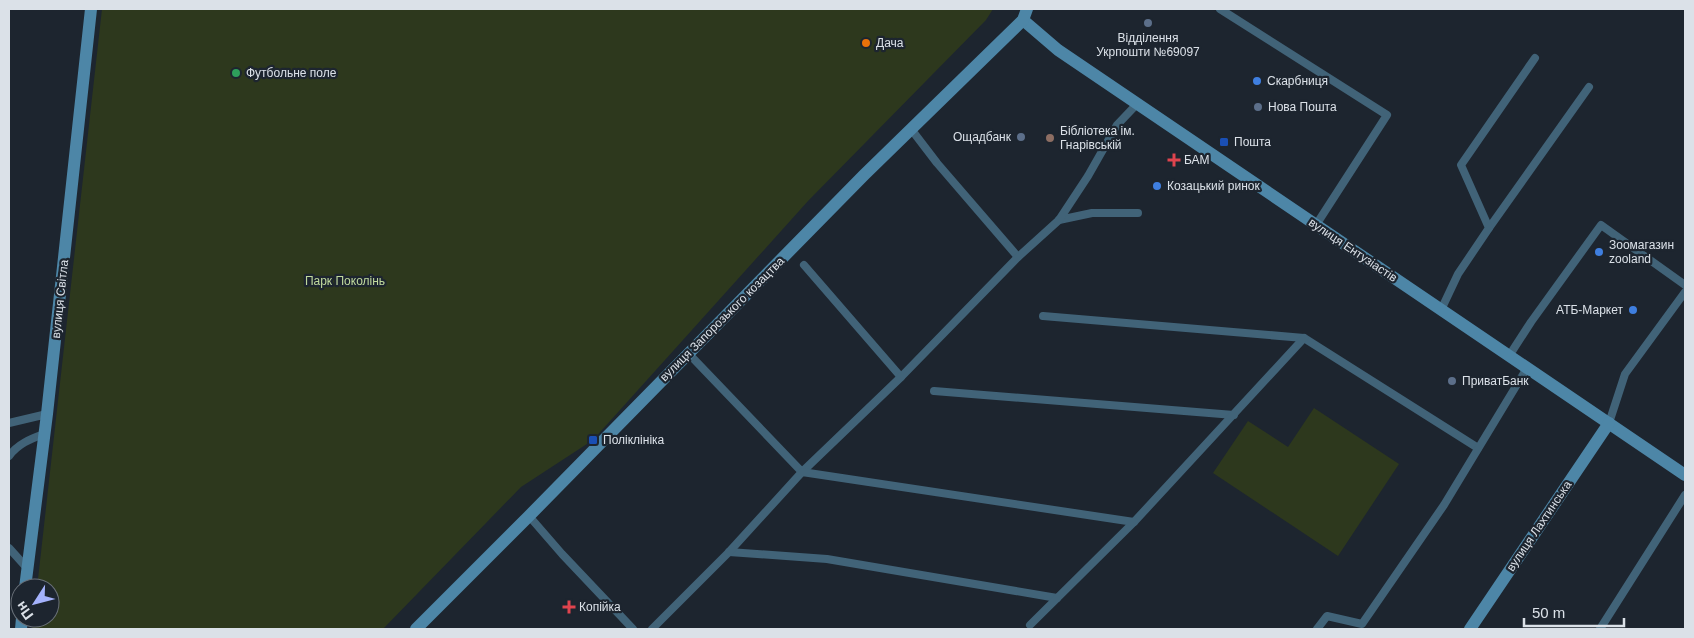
<svg xmlns="http://www.w3.org/2000/svg" width="1694" height="638" viewBox="0 0 1694 638" font-family="Arial,sans-serif">
<rect width="100%" height="100%" fill="#1d252f"/>
<g fill="#2d381d">
<polygon points="102,9 993,9 986,20 808,201 593,440 521,487 383,629 32,629 34,618 50,618 50,588 37,588"/>
<polygon points="1314,408 1399,464 1338,556 1213,473 1248,421 1288,447"/>
</g>
<g fill="none" stroke-linecap="round" stroke-linejoin="round">
<g stroke="#416378" stroke-width="8">
<polyline points="1220,9 1387,115 1316,225"/>
<polyline points="911,129 937,163 1018,257"/>
<polyline points="1059,220 1092,213 1138,213"/>
<polyline points="1489,228 1589,87"/>
<polyline points="804,265 901,377"/>
<polyline points="1441,310 1458,274 1489,228 1461,165 1535,58"/>
<polyline points="1043,316 1304,338 1478,448"/>
<polyline points="688,353 802,472 901,377 1018,257 1059,220 1088,176 1117,125 1137,104"/>
<polyline points="1509,356 1531,322 1601,225 1685,285"/>
<polyline points="934,391 1234,415"/>
<polyline points="9,423 47,414"/>
<polyline points="1609,423 1625,374 1685,292"/>
<path d="M9 456C18 444 30 439 44 434"/>
<polyline points="529,516 562,554 633,629"/>
<polyline points="9,548 27,568"/>
<polyline points="729,552 827,559 1057,598"/>
<polyline points="1030,625 1134,522 1304,338"/>
<polyline points="652,629 729,552 802,472 1134,522"/>
<polyline points="1317,629 1327,616 1362,624 1444,505 1527,368"/>
<polyline points="1600,629 1685,495"/>
</g>
<g stroke="#4d86a7" stroke-width="12">
<polyline points="1023,20 1058,50 1685,475"/>
<polyline points="25,588 47,414 91,9"/>
<polyline points="21,629 22,618"/>
<polyline points="416,629 529,516 864,175 1023,20 1027,9"/>
<polyline points="1470,629 1609,423"/>
</g>
</g>
<g fill="#5c6f8a" stroke="#1d252f" stroke-width="2">
<circle cx="1148" cy="23" r="5"/>
<circle cx="1258" cy="107" r="5"/>
<circle cx="1021" cy="137" r="5"/>
<circle cx="1452" cy="381" r="5"/>
</g>
<circle fill="#e8710a" stroke="#1d252f" stroke-width="2" cx="866" cy="43" r="5"/>
<circle fill="#2e9e5b" stroke="#1d252f" stroke-width="2" cx="236" cy="73" r="5"/>
<g fill="#3f7fe0" stroke="#1d252f" stroke-width="2">
<circle cx="1257" cy="81" r="5"/>
<circle cx="1157" cy="186" r="5"/>
<circle cx="1599" cy="252" r="5"/>
<circle cx="1633" cy="310" r="5"/>
</g>
<circle fill="#8d6e63" stroke="#1d252f" stroke-width="2" cx="1050" cy="138" r="5"/>
<g fill="#1a4fb4" stroke="#1d252f" stroke-width="2">
<rect x="1219" y="137" width="10" height="10" rx="2.5"/>
<rect x="588" y="435" width="10" height="10" rx="2.5"/>
</g>
<g fill="#e0444e" stroke="#1d252f" stroke-width="2">
<path d="M1171.5 152.5h5v5h5v5h-5v5h-5v-5h-5v-5h5z"/>
<path d="M566.5 599.5h5v5h5v5h-5v5h-5v-5h-5v-5h5z"/>
</g>
<g text-anchor="middle" stroke-width="4.5" stroke-linejoin="round" paint-order="stroke">
<g font-size="12" fill="#dbe1e8" stroke="#1d252f" text-anchor="start">
<text x="1148" y="42" text-anchor="middle">Відділення<tspan x="1148" dy="14">Укрпошти №69097</tspan></text>
<text x="876" y="47">Дача</text>
<text x="246" y="77">Футбольне поле</text>
<text x="1267" y="85">Скарбниця</text>
<text x="1268" y="111">Нова Пошта</text>
<text x="1060" y="135">Бібліотека ім.<tspan x="1060" dy="14">Гнарівській</tspan></text>
<text x="1011" y="141" text-anchor="end">Ощадбанк</text>
<text x="1234" y="146">Пошта</text>
<text x="1184" y="164">БАМ</text>
<text x="1167" y="190">Козацький ринок</text>
<text x="1609" y="249">Зоомагазин<tspan x="1609" dy="14">zooland</tspan></text>
<text x="1623" y="314" text-anchor="end">АТБ-Маркет</text>
<text x="1462" y="385">ПриватБанк</text>
<text x="603" y="444">Поліклініка</text>
<text x="579" y="611">Копійка</text>
</g>
<g font-size="12" fill="#dbe1e8" stroke="#1d252f">
<text transform="translate(1353 250) rotate(34)" y="4">вулиця Ентузіастів</text>
<text transform="translate(60 299) rotate(-84)" y="4">вулиця Світла</text>
<text transform="translate(722 319) rotate(-45)" y="4">вулиця Запорозького козацтва</text>
<text transform="translate(1539 526) rotate(-56)" y="4">вулиця Лахтинська</text>
</g>
<g font-size="12" fill="#c0d99d" stroke="#1d252f">
<text x="345" y="285">Парк Поколінь</text>
</g>
</g>
<rect width="1694" height="638" fill="none" stroke="#dbe1e8" stroke-width="20"/>
<g transform="translate(35 603) rotate(234)"><circle r="24" fill="#1d252f" stroke="#697079"/>
<path d="M0-4L9 19L0 12L-9 19Z" fill="#a4b2fc"/>
<text y="-8" font-size="14" font-weight="bold" text-anchor="middle" fill="#dbe1e8">Пн</text>
</g>
<path d="M1524 618v8h100v-8" fill="none" stroke="#dbe1e8" stroke-width="2.5"/>
<text x="1532" y="618" font-size="15" fill="#dbe1e8" stroke="#1d252f" stroke-width="4" paint-order="stroke">50 m</text>
</svg>
